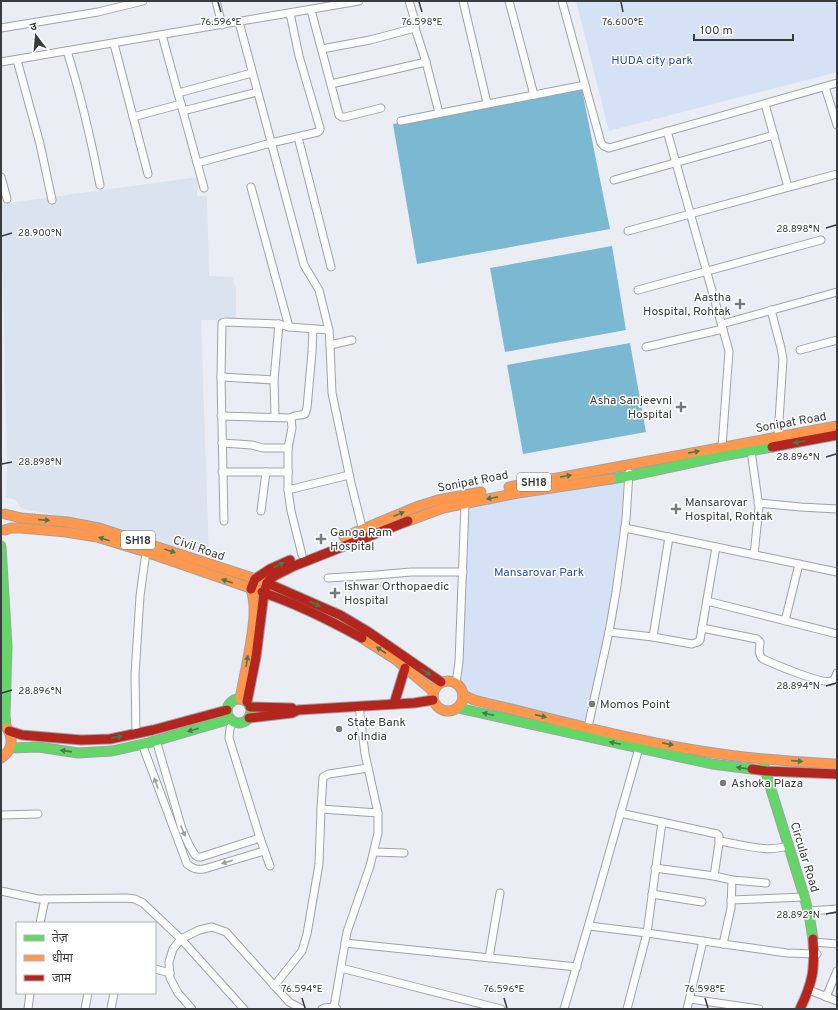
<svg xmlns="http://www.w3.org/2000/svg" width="838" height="1010" viewBox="0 0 838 1010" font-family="Overpass,'Noto Sans Devanagari',sans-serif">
<rect width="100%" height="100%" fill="#eaeef4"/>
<polygon fill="#dbe3ef" points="198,177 197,196 207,196 209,276 232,277 236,288 236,320 201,320 209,557 96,522 22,509 15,500 6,497 7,467 3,273 1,266 1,204"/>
<g fill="#d5e1f5">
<polygon points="576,1 837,1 837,72 609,131"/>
<polygon points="629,473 625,528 607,631 587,727 463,695 458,684 464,503"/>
</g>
<g fill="#7bb8d1">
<polygon points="582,90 610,229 417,264 393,124"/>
<polygon points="612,246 626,330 505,352 490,268"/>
<polygon points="630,343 646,432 523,454 507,365"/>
</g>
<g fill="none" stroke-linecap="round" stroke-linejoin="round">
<g stroke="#9fa2a6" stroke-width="9">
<g id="street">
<polyline points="216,1 222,25"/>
<polyline points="409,1 416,24 415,28 426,62 439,113"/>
<polyline points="463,1 487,103"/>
<polyline points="509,1 534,95"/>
<polyline points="562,1 585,85"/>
<polyline points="311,10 339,115 342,117 345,117 381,108"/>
<polyline points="239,22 304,265 319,290 329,330 330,345 332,393 351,483 363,531"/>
<polyline points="1,28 98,12 143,1"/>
<polyline points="162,35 204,188"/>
<polyline points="114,44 148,174"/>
<polyline points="322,49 370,40 415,28"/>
<path d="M67 51C81 95 91 140 100 185"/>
<polyline points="17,60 40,144 52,200"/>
<polyline points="1,62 359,1"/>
<polyline points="331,84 426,62"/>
<polyline points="825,87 837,125"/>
<polyline points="178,93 252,73"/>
<polyline points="765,104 788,187"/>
<polyline points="183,111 257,92"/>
<polyline points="133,117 181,104"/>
<polyline points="401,121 585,85 601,143 604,146 609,148 837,83"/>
<polyline points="667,131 729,351 722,447"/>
<polyline points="298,137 331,267"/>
<polyline points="197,163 271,143 318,132 320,130 320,128 299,56 290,13"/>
<polyline points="1,177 7,199"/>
<polyline points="614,180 774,135"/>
<polyline points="251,187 289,327"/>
<polyline points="628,231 837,174"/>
<polyline points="638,290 821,240"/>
<polyline points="771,310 781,348 783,359 778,436"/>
<polyline points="722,324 837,292"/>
<polyline points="330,345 352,340"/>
<polyline points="646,347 723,329"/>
<polyline points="800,350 837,340"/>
<polyline points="221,377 274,380"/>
<polyline points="221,416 291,418 292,428 288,448 288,490 291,511 302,555"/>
<polyline points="275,417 274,380 279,324"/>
<path d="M291 418C295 414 300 416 305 414L307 408 312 352 313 329"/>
<polyline points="222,443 252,445 263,448 288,448"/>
<polyline points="751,451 759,507 754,555"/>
<polyline points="222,472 288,472"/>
<polyline points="288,490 349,475"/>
<polyline points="758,503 801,507 837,509"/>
<polyline points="261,511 266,472"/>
<polyline points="224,521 221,377 222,323 226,322 279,324 289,327 329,330"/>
<polyline points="625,528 837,572"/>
<polyline points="328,578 376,575 411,572 463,572"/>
<polyline points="707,601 837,634"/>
<polyline points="785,621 799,564"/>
<path d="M702 628 757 639 760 642C760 648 757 654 763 659 774 664 823 685 832 681 835 679 836 676 837 673"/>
<polyline points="609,632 653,637 692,644 698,642 700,640 716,547"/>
<polyline points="653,637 669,537"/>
<polyline points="456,683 459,662 465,504"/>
<polyline points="234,721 230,728 229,738 260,838 270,866"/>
<polyline points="588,727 609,632 616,592 626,519 629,473"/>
<polyline points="136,734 135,675 140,596 146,552"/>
<polyline points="156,740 182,829 189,845 195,855 198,857 201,857 260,838"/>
<path d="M142 744 187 864C193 869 197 870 204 869L264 851"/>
<polyline points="321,809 378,813"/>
<polyline points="620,813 717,834 719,836 719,843 714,876"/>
<polyline points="1,815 38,814"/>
<path d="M719 841C740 844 770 854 789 845"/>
<polyline points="374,852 404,853"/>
<polyline points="655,868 714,876 732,880 766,883"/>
<polyline points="1,891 38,899 126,898 135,899 143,903 181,939 244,1009"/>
<polyline points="652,894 702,902"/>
<polyline points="731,900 805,897"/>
<polyline points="808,911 837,909"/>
<polyline points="40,923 45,899"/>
<polyline points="589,926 647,933 787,953 817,954"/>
<polyline points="814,942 837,944"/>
<polyline points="345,943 577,967"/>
<polyline points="723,944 731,908 732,880"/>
<polyline points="489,958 500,893"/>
<polyline points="341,968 501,1009"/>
<polyline points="155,969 170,973"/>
<polyline points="274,986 302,951 307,934 319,864 321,809 323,777 329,774 368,768"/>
<polyline points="809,990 837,1001"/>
<polyline points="826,997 837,971"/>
<polyline points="690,999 759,1009"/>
<polyline points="334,1007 347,932 370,866 378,833 378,813 365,754 359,706"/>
<polyline points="28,1009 30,993"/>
<polyline points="85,1009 88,993"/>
<polyline points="111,1009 114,993"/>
<polyline points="192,1009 178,993 170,978 169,962 173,949 181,939 199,930 212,927 226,932 289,1002 302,1009"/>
<polyline points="322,1009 324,1008 334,1007 337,1009"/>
<polyline points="564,1009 595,903 639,748"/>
<polyline points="627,1009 647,933 662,822"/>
<polyline points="687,1009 703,941"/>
</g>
</g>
<g stroke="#9fa2a6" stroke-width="11">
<g id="fast">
<polyline points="611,479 629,476 722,456 772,447"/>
<polyline points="1,546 7,646 5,715 6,727"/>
<circle cx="239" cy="711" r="12"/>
<polyline points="458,708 712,764 752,769"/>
<polyline points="10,748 39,747 78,753 112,751 148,743 230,719"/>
<polyline points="764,767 802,889 809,914 813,939"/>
</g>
</g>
<g stroke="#9fa2a6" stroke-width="11">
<g id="slow">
<polyline points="509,487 837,426"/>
<polyline points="5,514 21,518 67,522 99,528 262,581"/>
<polyline points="408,521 443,508 518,493 611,479"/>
<polyline points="5,530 11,528 21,528 66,532 97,537 146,552 262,592"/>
<polyline points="344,537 416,507 438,500 481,492"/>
<polyline points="362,638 395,659 433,691"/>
<circle cx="448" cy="696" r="15"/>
<path d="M463 695 474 700C558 720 642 744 728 755 764 760 801 762 837 764"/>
<path d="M240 699C243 682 247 665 250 647 253 628 257 608 251 589"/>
<path d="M1 758C12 751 14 739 7 728"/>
</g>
</g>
<g stroke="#9fa2a6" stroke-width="11">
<g id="jam">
<polyline points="772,447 837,435"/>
<polyline points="267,583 340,615 367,631 441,682"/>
<polyline points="251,589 255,579 270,569 290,560"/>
<polyline points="262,592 264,593 267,583 274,576 294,566 408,521"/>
<path d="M247 702 256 657 264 593C298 604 331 621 362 638"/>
<polyline points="394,704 405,668"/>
<polyline points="250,707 292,708"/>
<polyline points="249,718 292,713 298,710 414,703 433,700"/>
<polyline points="9,731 22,735 81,740 110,739 153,730 227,710"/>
<polyline points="752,769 766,771 837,774"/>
<path d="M800 1009C813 982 815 969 813 939"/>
</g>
</g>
<use href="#street" stroke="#fcfcfd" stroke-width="7"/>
<use href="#fast" stroke="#63d668" stroke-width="9"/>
<use href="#slow" stroke="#ff974d" stroke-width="9"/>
<use href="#jam" stroke="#b3261e" stroke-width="9"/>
</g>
<defs><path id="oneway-solid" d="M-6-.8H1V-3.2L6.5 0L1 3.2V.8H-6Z"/></defs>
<g fill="#4a794f">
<use href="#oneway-solid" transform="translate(799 442) rotate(170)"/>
<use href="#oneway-solid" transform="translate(694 452) rotate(-11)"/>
<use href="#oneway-solid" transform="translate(566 476) rotate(-11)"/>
<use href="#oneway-solid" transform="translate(492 498) rotate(169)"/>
<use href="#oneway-solid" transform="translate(399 514) rotate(-22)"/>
<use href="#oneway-solid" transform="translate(44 520) rotate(5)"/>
<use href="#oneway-solid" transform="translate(104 539) rotate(-163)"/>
<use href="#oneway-solid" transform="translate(170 551) rotate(19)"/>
<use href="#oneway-solid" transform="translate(279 565) rotate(-24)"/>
<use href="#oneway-solid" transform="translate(227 581) rotate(-161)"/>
<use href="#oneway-solid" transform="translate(315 604) rotate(24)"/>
<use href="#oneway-solid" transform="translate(381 650) rotate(-147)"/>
<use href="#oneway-solid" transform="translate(247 661) rotate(-80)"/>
<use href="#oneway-solid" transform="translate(426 672) rotate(35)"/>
<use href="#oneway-solid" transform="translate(488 714) rotate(-167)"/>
<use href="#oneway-solid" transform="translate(541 716) rotate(13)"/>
<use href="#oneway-solid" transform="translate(193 730) rotate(164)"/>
<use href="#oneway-solid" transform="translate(117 737) rotate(-11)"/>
<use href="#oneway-solid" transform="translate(615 743) rotate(-168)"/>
<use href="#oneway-solid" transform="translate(668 744) rotate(11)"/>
<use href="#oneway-solid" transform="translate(66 751) rotate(-172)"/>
<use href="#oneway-solid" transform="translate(797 761) rotate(4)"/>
<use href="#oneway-solid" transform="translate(742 768) rotate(-172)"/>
</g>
<g fill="#9a9c9e">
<use href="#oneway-solid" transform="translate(156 783) rotate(-110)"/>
<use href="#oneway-solid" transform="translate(183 831) rotate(68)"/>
<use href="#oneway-solid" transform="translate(227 862) rotate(163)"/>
</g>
<path fill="none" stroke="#393b3f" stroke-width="1.5" d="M218 2 221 12M419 2 422 12M621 2 623 12M826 228 836 225M2 236 12 233M826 457 836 454M2 464 12 462M826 686 836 683M2 693 12 690M826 914 836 912M302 998 305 1008M504 998 507 1008M705 998 708 1008"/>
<g fill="#777a7e" stroke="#fff" stroke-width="1.5">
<path d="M738 298h4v4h4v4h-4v4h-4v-4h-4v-4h4z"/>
<path d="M679 401h4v4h4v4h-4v4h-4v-4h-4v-4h4z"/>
<path d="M674 503h4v4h4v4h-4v4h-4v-4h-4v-4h4z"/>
<path d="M319 533h4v4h4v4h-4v4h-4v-4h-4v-4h4z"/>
<path d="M333 587h4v4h4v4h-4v4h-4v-4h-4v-4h4z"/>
<circle cx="592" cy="704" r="4"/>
<circle cx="339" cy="729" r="4"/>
<circle cx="723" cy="783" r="4"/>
</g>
<g text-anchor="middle" stroke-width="3" stroke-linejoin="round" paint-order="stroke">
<g fill="#fff" stroke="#747679" stroke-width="1">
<rect x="517" y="473" width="34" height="18" rx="3"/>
<rect x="121" y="531" width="34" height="18" rx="3"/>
</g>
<g font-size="11" font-weight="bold" fill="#393b3f">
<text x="534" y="486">SH18</text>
<text x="138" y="544">SH18</text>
</g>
<g font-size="12" fill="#27549b" stroke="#fff">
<text x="652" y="64">HUDA city park</text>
<text x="539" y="576">Mansarovar Park</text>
</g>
<g font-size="12" fill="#393b3f" stroke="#fff" text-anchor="start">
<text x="731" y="301" text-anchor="end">Aastha<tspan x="731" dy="14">Hospital, Rohtak</tspan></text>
<text x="672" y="404" text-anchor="end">Asha Sanjeevni<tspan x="672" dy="14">Hospital</tspan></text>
<text x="685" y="506">Mansarovar<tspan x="685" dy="14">Hospital, Rohtak</tspan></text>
<text x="330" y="536">Ganga Ram<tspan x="330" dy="14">Hospital</tspan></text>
<text x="344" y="590">Ishwar Orthopaedic<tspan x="344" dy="14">Hospital</tspan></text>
<text x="600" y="708">Momos Point</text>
<text x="347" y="726">State Bank<tspan x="347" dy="14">of India</tspan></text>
<text x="731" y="787">Ashoka Plaza</text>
</g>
<g font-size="12" fill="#393b3f" stroke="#fff">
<text transform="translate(791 422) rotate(-10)" y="4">Sonipat Road</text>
<text transform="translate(473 481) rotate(-11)" y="4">Sonipat Road</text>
<text transform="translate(199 548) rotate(19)" y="4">Civil Road</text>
<text transform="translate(805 857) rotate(73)" y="4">Circular Road</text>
</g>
</g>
<g font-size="10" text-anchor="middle" fill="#393b3f" stroke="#fff" stroke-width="3" stroke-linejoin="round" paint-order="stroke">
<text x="221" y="25">76.596°E</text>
<text x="422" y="25">76.598°E</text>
<text x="623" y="25">76.600°E</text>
<text x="798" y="232">28.898°N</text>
<text x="40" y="236">28.900°N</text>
<text x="798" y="460">28.896°N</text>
<text x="40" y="465">28.898°N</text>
<text x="798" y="689">28.894°N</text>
<text x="40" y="694">28.896°N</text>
<text x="798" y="918">28.892°N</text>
<text x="302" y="992">76.594°E</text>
<text x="504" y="992">76.596°E</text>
<text x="705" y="992">76.598°E</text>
</g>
<rect width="838" height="1010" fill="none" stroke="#393b3f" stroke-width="4"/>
<rect x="16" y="922" width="140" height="72" fill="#ffffff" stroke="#b0b1b2"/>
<rect x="24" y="935" width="20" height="6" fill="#63d668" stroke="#b0b1b2"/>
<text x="52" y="942" font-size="12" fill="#393b3f">तेज़</text>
<rect x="24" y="955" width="20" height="6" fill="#ff974d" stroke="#b0b1b2"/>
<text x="52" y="962" font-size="12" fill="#393b3f">धीमा</text>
<rect x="24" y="975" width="20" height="6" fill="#b3261e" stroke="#b0b1b2"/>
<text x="52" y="982" font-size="12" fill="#393b3f">जाम</text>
<g transform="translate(36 36) rotate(344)" stroke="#ffffff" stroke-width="3" paint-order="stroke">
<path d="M0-3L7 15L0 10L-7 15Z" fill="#393b3f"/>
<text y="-6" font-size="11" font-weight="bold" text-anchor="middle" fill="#393b3f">उ</text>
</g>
<path d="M694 34v6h99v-6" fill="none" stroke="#393b3f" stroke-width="2"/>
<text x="700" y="34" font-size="12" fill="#393b3f" stroke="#ffffff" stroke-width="3" paint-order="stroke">100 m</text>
</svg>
